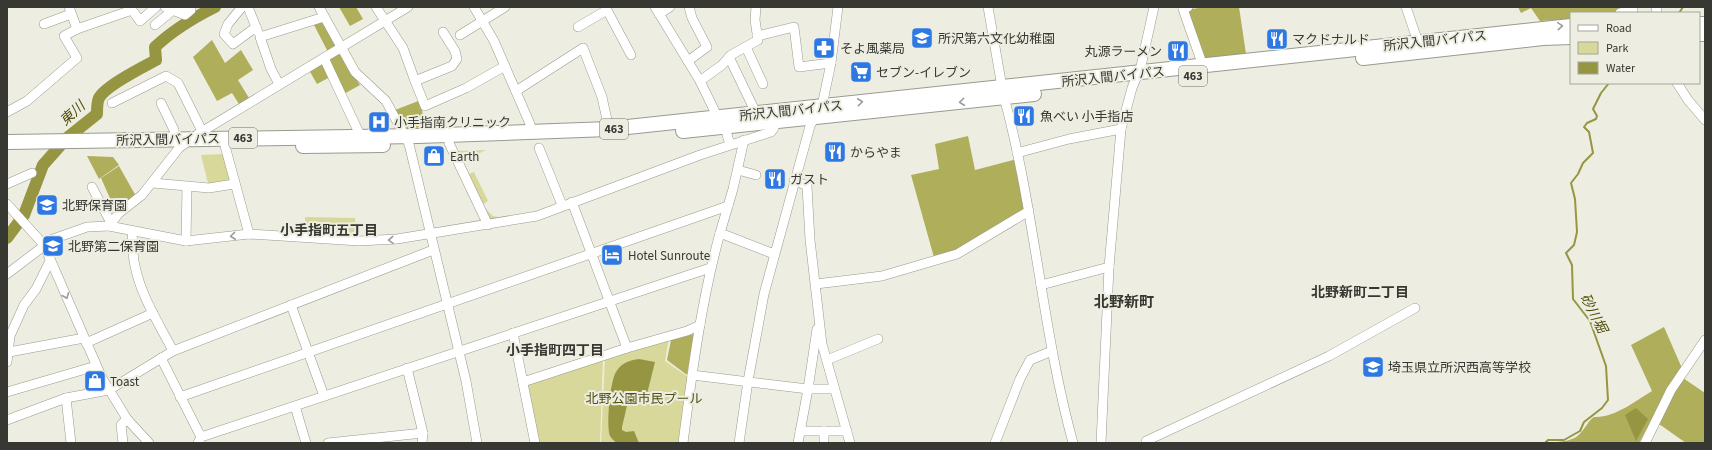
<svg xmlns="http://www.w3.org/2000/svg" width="1712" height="450" viewBox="0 0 1712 450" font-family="'Source Sans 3','Noto Sans JP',sans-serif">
<rect width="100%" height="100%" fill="#edeee1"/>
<g fill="#d7d899">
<polygon points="486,150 463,161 469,174 474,172 488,201 482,205 493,216 505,219 493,220 485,214 455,151"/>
<polygon points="226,154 232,183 209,187 201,155"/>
<polygon points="305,217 355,218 357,238 306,235"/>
<polygon points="669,338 665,361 688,377 679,443 601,443 605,357"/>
<polygon points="603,358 600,443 537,443 524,382"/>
</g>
<g fill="#aeae5b">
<polygon points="339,7 356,7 363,19 350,26"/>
<polygon points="1205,7 1239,7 1246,54 1205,58 1187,13 1192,9"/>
<polygon points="1518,7 1625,7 1624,10 1616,13 1571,13 1571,19 1540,21 1531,8 1521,13"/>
<polygon points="322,20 338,46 328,52 313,23"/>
<polygon points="212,40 225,63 241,50 253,70 238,80 249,98 239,104 232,93 217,101 193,57"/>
<polygon points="337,54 341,55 360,85 342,95 328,60"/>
<polygon points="322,62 330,77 317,84 309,70"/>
<polygon points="421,100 423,117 435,127 404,128 395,110"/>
<polygon points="968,136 975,170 1017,159 1027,210 957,254 935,261 911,175 939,169 935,144"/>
<polygon points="87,156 113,157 119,165 99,179"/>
<polygon points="119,166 137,198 117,214 101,178"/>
<path d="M1664 327 1681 366 1683 378 1705 393V443H1686L1652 419 1639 443H1550C1562 441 1575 442 1582 431 1587 426 1588 421 1594 417 1615 418 1635 401 1652 391L1631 345Z"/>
<polygon points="694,334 687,375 667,360 671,340"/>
</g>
<g fill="#969642">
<path d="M639 359 655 362 647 394 634 392 630 393 622 427V430L626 432 634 431 639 443H617C614 441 612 439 610 436 606 426 610 381 616 372 621 363 630 360 639 359Z"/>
<polygon points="1636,408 1648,419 1636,441 1625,415"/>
</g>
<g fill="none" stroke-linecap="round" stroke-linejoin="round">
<g stroke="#969642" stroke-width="2">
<polyline points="1679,13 1683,7"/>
<polyline points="1545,443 1548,440 1564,440 1580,431 1584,422 1602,408 1608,400 1606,366 1590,321 1573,299 1572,265 1566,253 1574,245 1577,232 1575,199 1571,183 1578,174 1583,163 1593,153 1589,132 1584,127 1587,123 1596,119 1597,116 1593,109 1601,93 1609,83"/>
</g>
<path stroke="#969642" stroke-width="12" d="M7 238 24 215 43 165 67 138 97 114C97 109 97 102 99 98 105 86 143 67 156 60L155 47C173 30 193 18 215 7"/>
<g stroke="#999a8e" stroke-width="10">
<g id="minor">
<polyline points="165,7 185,15 191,10 182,7"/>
<polyline points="242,7 228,24 224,34 233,44 256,27"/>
<polyline points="248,7 258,32"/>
<polyline points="319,7 355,72 386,101 409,144 466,381 477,443"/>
<polyline points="376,7 403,48 415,81 452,66 457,59 455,51 443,32"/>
<polyline points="474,7 494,41 530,124 532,133"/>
<polyline points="655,7 700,81 718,118"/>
<polyline points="988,7 1002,87"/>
<polyline points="1188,7 1183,9 1203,66"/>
<polyline points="1406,7 1418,42"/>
<polyline points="1656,7 1657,13"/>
<polyline points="1620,13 1633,10 1630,7"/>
<polyline points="659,14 670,7"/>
<polyline points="44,24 71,14"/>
<polyline points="155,25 173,10"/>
<polyline points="578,27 607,10 631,55"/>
<polyline points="77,29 132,10 140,21 156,7"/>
<polyline points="460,35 505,7"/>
<polyline points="757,36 794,27 799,67 831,63"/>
<polyline points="746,47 763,84"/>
<polyline points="729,57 756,113"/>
<polyline points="324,58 360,135"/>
<polyline points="688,61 707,47 692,18 689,7"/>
<polyline points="415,81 425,106 466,88 505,66"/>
<polyline points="700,81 722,65 731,55 758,40 755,20 756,7"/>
<polyline points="1677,83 1688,100 1705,120"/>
<polyline points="279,84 271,69 260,37 324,17"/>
<polyline points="516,91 583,48 602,97 609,129"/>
<path d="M1004 97C1035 211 1042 330 1073 443"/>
<polyline points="112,103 166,76 178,83 202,131"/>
<polyline points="161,103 174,130 175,139"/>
<polyline points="7,112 27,101 77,58 64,36 77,29 69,7"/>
<polyline points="725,127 730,145"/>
<polyline points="744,140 733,189 720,233 774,254"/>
<polyline points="449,143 488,225"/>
<polyline points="225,146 249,234"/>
<polyline points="539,148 562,205"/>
<polyline points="1017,153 1069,139 1121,129"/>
<polyline points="738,170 756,175"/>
<polyline points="794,180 807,186 810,240 822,344 850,443"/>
<polyline points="153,183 209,188 234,184"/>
<polyline points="7,184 32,173"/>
<polyline points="92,187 111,223"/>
<polyline points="572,202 627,348 687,331 700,325"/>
<polyline points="7,204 44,245 102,378 127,419 149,443"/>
<polyline points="109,226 186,241 249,234 359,241 397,239 537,216 700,155 771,132 774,128"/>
<path d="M132 231C133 243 132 255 135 266 141 296 159 324 173 351"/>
<polyline points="186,241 187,187"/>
<polyline points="7,274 53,239 87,227 109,226 119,213 142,195 179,148 198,134 408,7"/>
<polyline points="816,284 882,276 957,254 1029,211"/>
<polyline points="1041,285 1109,267"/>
<polyline points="291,305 324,396"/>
<polyline points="513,333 535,443"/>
<polyline points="86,343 153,313"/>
<polyline points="9,352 84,338"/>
<polyline points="161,358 201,437"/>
<polyline points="827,360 878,339"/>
<polyline points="7,362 10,336 24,305 36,289 50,261"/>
<polyline points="407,368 423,433 422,443"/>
<polyline points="692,375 808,389 834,389"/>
<polyline points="523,382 627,348"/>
<polyline points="7,392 96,366"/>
<polyline points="180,397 728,206"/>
<polyline points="66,398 71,443"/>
<polyline points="295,406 306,443"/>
<polyline points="7,420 66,398 109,390 173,351 433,250"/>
<polyline points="800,431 847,431"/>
<polyline points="824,431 824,443"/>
<polyline points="123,443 121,425 127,419"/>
<polyline points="198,443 201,437 710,268"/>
<polyline points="328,443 423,433"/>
<path d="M683 443C692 373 701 302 720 233"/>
<polyline points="739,443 748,381 764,294 810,126 823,101 831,63 838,7"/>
<polyline points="798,443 808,389 817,329"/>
<polyline points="995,443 1020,379 1030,360 1052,351"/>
<polyline points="1101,443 1109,267 1121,129 1132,88 1141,66 1154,7"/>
<polyline points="1147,443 1146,441 1329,356 1415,308"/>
<polyline points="1645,443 1671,390 1705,340"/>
</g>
</g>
<g stroke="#999a8e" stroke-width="16">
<g id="highway">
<polyline points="1699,24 1705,24"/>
<polyline points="1699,34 1705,34"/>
<polyline points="1363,58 1543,38 1571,37"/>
<polyline points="683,131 1034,94"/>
<polyline points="7,142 418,136 609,129 1571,26"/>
<polyline points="303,146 383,145"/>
</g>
</g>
<use href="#minor" stroke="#fff" stroke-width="9"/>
<use href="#highway" stroke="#fff" stroke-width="14"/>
</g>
<defs><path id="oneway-chevron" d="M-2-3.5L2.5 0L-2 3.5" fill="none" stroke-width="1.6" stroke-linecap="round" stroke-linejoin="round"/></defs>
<g stroke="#9c9c99">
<use href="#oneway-chevron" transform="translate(1560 26) rotate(-4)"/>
<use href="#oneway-chevron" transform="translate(860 102) rotate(-6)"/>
<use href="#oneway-chevron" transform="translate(962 102) rotate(174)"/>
<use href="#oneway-chevron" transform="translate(233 236) rotate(174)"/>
<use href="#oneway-chevron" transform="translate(391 240) rotate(177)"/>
<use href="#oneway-chevron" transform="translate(66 296) rotate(67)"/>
</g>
<defs>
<g id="school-square" transform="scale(1.15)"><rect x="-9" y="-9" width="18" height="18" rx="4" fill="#2e78e4" stroke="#edeee1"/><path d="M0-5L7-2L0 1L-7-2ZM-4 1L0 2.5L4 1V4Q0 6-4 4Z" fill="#fff"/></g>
<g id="restaurant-square" transform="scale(1.15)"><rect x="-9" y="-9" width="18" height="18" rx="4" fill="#2e78e4" stroke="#edeee1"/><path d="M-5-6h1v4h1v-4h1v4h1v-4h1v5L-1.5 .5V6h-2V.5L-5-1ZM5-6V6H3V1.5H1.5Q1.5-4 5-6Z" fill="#fff"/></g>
<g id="pharmacy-square" transform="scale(1.15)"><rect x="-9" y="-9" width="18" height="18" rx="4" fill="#2e78e4" stroke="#edeee1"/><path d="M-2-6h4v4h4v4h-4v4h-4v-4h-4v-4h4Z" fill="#fff"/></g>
<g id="supermarket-square" transform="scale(1.15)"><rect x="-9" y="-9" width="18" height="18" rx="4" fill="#2e78e4" stroke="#edeee1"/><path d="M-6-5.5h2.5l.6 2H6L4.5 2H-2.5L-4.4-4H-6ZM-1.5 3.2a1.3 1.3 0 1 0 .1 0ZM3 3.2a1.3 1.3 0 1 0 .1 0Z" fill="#fff"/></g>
<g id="hospital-square" transform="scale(1.15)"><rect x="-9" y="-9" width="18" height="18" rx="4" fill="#2e78e4" stroke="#edeee1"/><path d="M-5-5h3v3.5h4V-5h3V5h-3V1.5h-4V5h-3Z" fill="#fff"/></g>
<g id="shop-square" transform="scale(1.15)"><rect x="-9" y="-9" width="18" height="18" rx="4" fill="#2e78e4" stroke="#edeee1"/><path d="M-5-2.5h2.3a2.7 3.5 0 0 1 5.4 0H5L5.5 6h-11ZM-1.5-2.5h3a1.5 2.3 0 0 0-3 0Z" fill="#fff"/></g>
<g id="hotel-square" transform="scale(1.15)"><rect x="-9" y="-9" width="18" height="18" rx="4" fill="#2e78e4" stroke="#edeee1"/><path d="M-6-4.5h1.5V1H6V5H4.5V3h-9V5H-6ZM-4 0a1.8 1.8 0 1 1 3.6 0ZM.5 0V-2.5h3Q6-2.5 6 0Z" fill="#fff"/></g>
</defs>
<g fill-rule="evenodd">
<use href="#school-square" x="922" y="38"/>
<use href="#restaurant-square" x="1277" y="39"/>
<use href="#pharmacy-square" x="824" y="48"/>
<use href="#restaurant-square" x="1178" y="51"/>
<use href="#supermarket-square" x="861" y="72"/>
<use href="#restaurant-square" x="1024" y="116"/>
<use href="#hospital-square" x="379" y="122"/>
<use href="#restaurant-square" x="835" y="152"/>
<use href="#shop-square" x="434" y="156"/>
<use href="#restaurant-square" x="775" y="179"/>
<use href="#school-square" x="47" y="205"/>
<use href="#school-square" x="53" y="246"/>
<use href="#hotel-square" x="612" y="255"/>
<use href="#school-square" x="1373" y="367"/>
<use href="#shop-square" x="95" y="381"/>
</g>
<g text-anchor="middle" stroke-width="4" stroke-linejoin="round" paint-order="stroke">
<g fill="#edeee1" stroke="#6e6f67" stroke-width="1">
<rect x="1179" y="66" width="28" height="20" rx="3"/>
<rect x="600" y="119" width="28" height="20" rx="3"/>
<rect x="229" y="128" width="28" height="20" rx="3"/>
</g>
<g font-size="12" font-weight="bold" fill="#383833">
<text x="1193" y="80">463</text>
<text x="614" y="133">463</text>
<text x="243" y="142">463</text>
</g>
<g font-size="13" fill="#383833" stroke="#edeee1" text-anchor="start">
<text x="938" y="43">所沢第六文化幼稚園</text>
<text x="1292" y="44">マクドナルド</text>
<text x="840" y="53">そよ風薬局</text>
<text x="1162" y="56" text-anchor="end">丸源ラーメン</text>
<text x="876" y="77">セブン-イレブン</text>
<text x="1040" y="121">魚べい 小手指店</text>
<text x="394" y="127">小手指南クリニック</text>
<text x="850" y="157">からやま</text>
<text x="450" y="161">Earth</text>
<text x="790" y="184">ガスト</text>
<text x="62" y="210">北野保育園</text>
<text x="68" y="251">北野第二保育園</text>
<text x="628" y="260">Hotel Sunroute</text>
<text x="1388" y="372">埼玉県立所沢西高等学校</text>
<text x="110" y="386">Toast</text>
</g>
<g font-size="13" fill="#383833" stroke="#edeee1">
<text transform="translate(1435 40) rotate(-6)" y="5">所沢入間バイパス</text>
<text transform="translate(1113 76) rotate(-6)" y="5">所沢入間バイパス</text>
<text transform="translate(791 110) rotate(-6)" y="5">所沢入間バイパス</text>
<text transform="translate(168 139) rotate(-1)" y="5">所沢入間バイパス</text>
</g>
<g font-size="13" fill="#504f0f" stroke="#edeee1">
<text x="644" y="403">北野公園市民プール</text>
</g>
<g font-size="14" font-style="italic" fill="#4c4b09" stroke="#edeee1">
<text transform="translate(72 113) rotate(-43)" y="5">東川</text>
<text transform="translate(1594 313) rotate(63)" y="5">砂川堀</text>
</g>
<g font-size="14" font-weight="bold" fill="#383833" stroke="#edeee1">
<text x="329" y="235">小手指町五丁目</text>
<text x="1360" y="297">北野新町二丁目</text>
<text x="555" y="355">小手指町四丁目</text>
</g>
<g font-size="15" font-weight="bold" fill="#383833" stroke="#edeee1">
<text x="1124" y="307">北野新町</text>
</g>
</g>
<rect width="1712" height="450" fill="none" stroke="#383833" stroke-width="16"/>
<rect x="1570" y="12" width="130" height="72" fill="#edeee1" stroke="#a5a59b"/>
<rect x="1578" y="25" width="20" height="6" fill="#ffffff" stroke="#a5a59b"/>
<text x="1606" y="32" font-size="12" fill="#383833">Road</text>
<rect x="1578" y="42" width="20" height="12" fill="#d7d899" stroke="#a5a59b"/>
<text x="1606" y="52" font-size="12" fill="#383833">Park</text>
<rect x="1578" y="62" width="20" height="12" fill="#969642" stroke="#a5a59b"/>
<text x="1606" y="72" font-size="12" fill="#383833">Water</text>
</svg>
